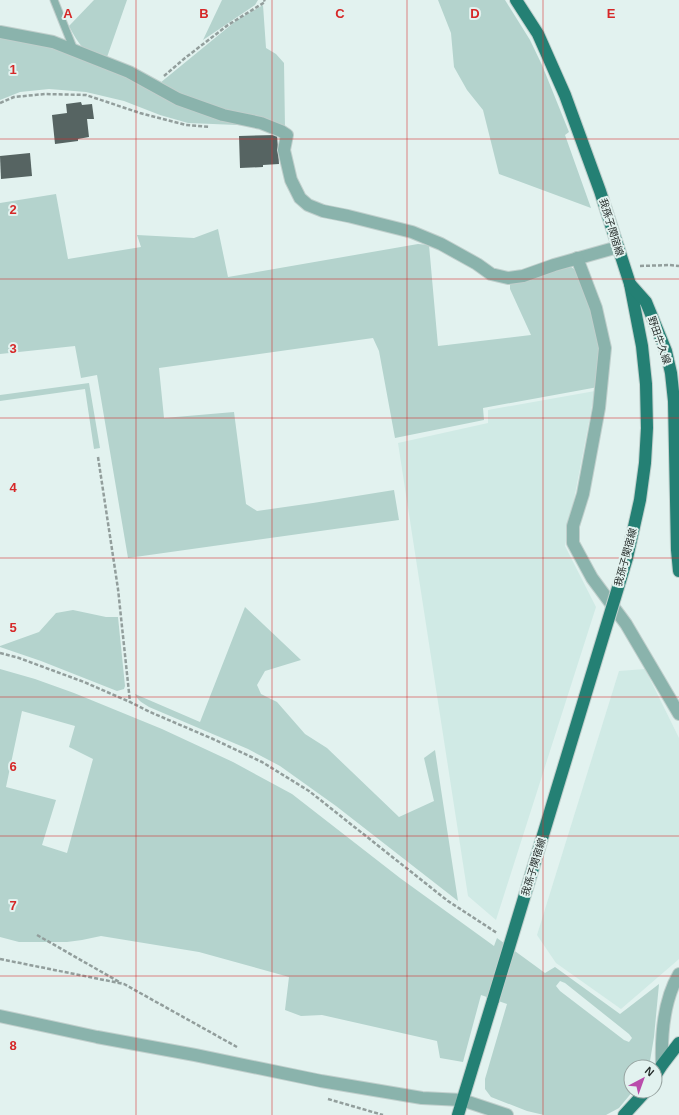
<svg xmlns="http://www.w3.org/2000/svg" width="679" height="1115" viewBox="0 0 679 1115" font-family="Arial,'Noto Sans JP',sans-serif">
<rect width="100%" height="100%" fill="#e2f2ef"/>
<g fill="#d0eae5">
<polygon points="595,391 565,546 596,607 496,920 468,896 398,443 488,423 488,410"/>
<polygon points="645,669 679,738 679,959 621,1009 556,963 537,935 619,671"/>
</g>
<g fill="#b4d3cd" fill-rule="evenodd">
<path d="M94 0H127L106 60C84 52 80 47 69 26Z"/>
<polygon points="222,0 258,0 255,5 203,40"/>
<polygon points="438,0 505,0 530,40 542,65 569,132 565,135 591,208 499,174 483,110 467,90 454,67 451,33"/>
<polygon points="263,5 266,48 276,54 284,63 285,128 189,100 160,83 237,20"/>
<polygon points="0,35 38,42 259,126 188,123 160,115 124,101 86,92 49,89 20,92 0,100"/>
<polygon points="56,194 68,259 141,247 137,235 194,238 218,229 228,277 418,244 429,245 438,346 531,335 510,289 510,283 571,267 577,271 592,313 601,349 598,387 483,408 484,420 395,438 379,351 373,338 159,368 164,418 234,412 246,504 257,511 313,503 394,490 399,520 128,558 97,375 81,378 75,346 0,354 0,203"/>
<polygon points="89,383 100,448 94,449 85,389 0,401 0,395"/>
<path d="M245 607 301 660 265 671 257 685 261 694 277 702 305 734 327 748 399 817 434 801 424 758 435 750 458 901 336 806 280 766 248 749 149 707C143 703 138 701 135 694L200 722Z"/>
<polygon points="73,610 106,617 118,617 125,686 124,689 117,691 41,661 0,647 0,646 39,632 56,613"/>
<path d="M0 669 35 679 74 693 162 729 233 762 292 794 400 878 494 946 497 938 545 973 555 967 620 1014 659 984 654 1037 649 1067H631V1091H633L619 1108 606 1115H544L527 1111 491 1097 485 1089V1079L507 1004 481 995 463 1062 440 1058 437 1041 322 1015 301 1016 285 1010 289 977 199 952 101 936 82 940 67 942H19L0 937ZM22 711 75 726 69 747 93 759 67 853 42 845 56 800 6 787ZM560 981 565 983 629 1034 632 1038 629 1042 624 1040 560 991 556 986Z"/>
</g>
<g fill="#566462">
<polygon points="81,102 82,105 92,104 94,119 87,119 89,137 78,139 78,141 55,144 52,115 67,113 66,104"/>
<polygon points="277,135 279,164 263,165 263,167 240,168 239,136"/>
<polygon points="30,153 32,176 1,179 0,156"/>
</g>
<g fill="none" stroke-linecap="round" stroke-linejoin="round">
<g stroke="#c0cfcc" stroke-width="9">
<polyline id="lane" points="54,0 74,50"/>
</g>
<g stroke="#c0cfcc" stroke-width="14">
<g id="street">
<polyline points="0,32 53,42 129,72 178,99 223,115 261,123 281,131 287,135 284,150 291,180 300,198 308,205 323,211 348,216 412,232 441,244 477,264 491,274 508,278 523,276 554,265 618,247"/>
<polyline points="577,258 596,308 605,348 599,408 583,494 573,526 573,543 592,578 626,624 679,714"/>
<polyline points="0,1016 97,1037 195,1055 321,1081 422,1098 462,1100 507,1115"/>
<path d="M662 1065C661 1035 663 1001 679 974"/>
</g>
</g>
<g stroke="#c0cfcc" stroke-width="14">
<g id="primary">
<polyline points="516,0 538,34 565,95 600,191 630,284 642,346 646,384 647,428 645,463 640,500 627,558"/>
<polyline points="630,284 646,302 666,351 671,373 674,401 677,550 679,571"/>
<polyline points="655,1076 662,1065 679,1043"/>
<polyline points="458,1115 493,1000"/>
<polyline points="624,1115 646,1091"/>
</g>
</g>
<g stroke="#929e9c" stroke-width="2.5" stroke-dasharray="4 2" stroke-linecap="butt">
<polyline points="164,76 185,58 228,25 265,2 264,0"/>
<polyline points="0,103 14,97 45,94 86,95 140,113 186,125 210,127"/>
<polyline points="640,266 669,265 679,266"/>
<polyline points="98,457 118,589 130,702"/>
<polyline points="0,653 19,658 84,682 130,702 150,712 213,739 262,762 309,791 448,901 497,933"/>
<polyline points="37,935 121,983"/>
<polyline points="0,959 124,984 237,1047"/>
<polyline points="328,1099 383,1115"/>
</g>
<use href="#lane" stroke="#8ab3ac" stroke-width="7"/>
<use href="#street" stroke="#8ab3ac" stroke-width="12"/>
<use href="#primary" stroke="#248074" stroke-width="12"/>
<g stroke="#c0cfcc" stroke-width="14" stroke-linecap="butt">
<polyline id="primary-bridge" points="493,1000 627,558"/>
</g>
<use href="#primary-bridge" stroke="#248074" stroke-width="12"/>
</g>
<path fill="none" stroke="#d62828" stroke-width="1" stroke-opacity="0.55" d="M136 0V1115M272 0V1115M407 0V1115M543 0V1115M0 139H679M0 279H679M0 418H679M0 558H679M0 697H679M0 836H679M0 976H679"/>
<g text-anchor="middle" stroke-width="4" stroke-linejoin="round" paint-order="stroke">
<g font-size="10" fill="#272e2c" stroke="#e2f2ef">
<text transform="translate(612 227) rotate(73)" y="4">我孫子関宿線</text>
<text transform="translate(660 340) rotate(71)" y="4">野田牛久線</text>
<text transform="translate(625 557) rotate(-75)" y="4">我孫子関宿線</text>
<text transform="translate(533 867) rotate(-73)" y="4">我孫子関宿線</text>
</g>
</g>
<g font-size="13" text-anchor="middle" font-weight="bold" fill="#d62828" stroke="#e2f2ef" stroke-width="4" stroke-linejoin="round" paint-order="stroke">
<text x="68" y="18">A</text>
<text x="204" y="18">B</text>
<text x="340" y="18">C</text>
<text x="475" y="18">D</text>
<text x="611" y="18">E</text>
<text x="13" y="74">1</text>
<text x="13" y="214">2</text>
<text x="13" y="353">3</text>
<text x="13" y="492">4</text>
<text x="13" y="632">5</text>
<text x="13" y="771">6</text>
<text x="13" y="910">7</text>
<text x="13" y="1050">8</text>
</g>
<g transform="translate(643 1079) rotate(41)"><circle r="19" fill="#e2f2ef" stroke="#97a4a1"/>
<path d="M0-3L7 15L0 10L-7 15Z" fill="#b94cab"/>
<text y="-6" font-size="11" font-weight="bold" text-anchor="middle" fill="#272e2c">N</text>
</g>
</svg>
